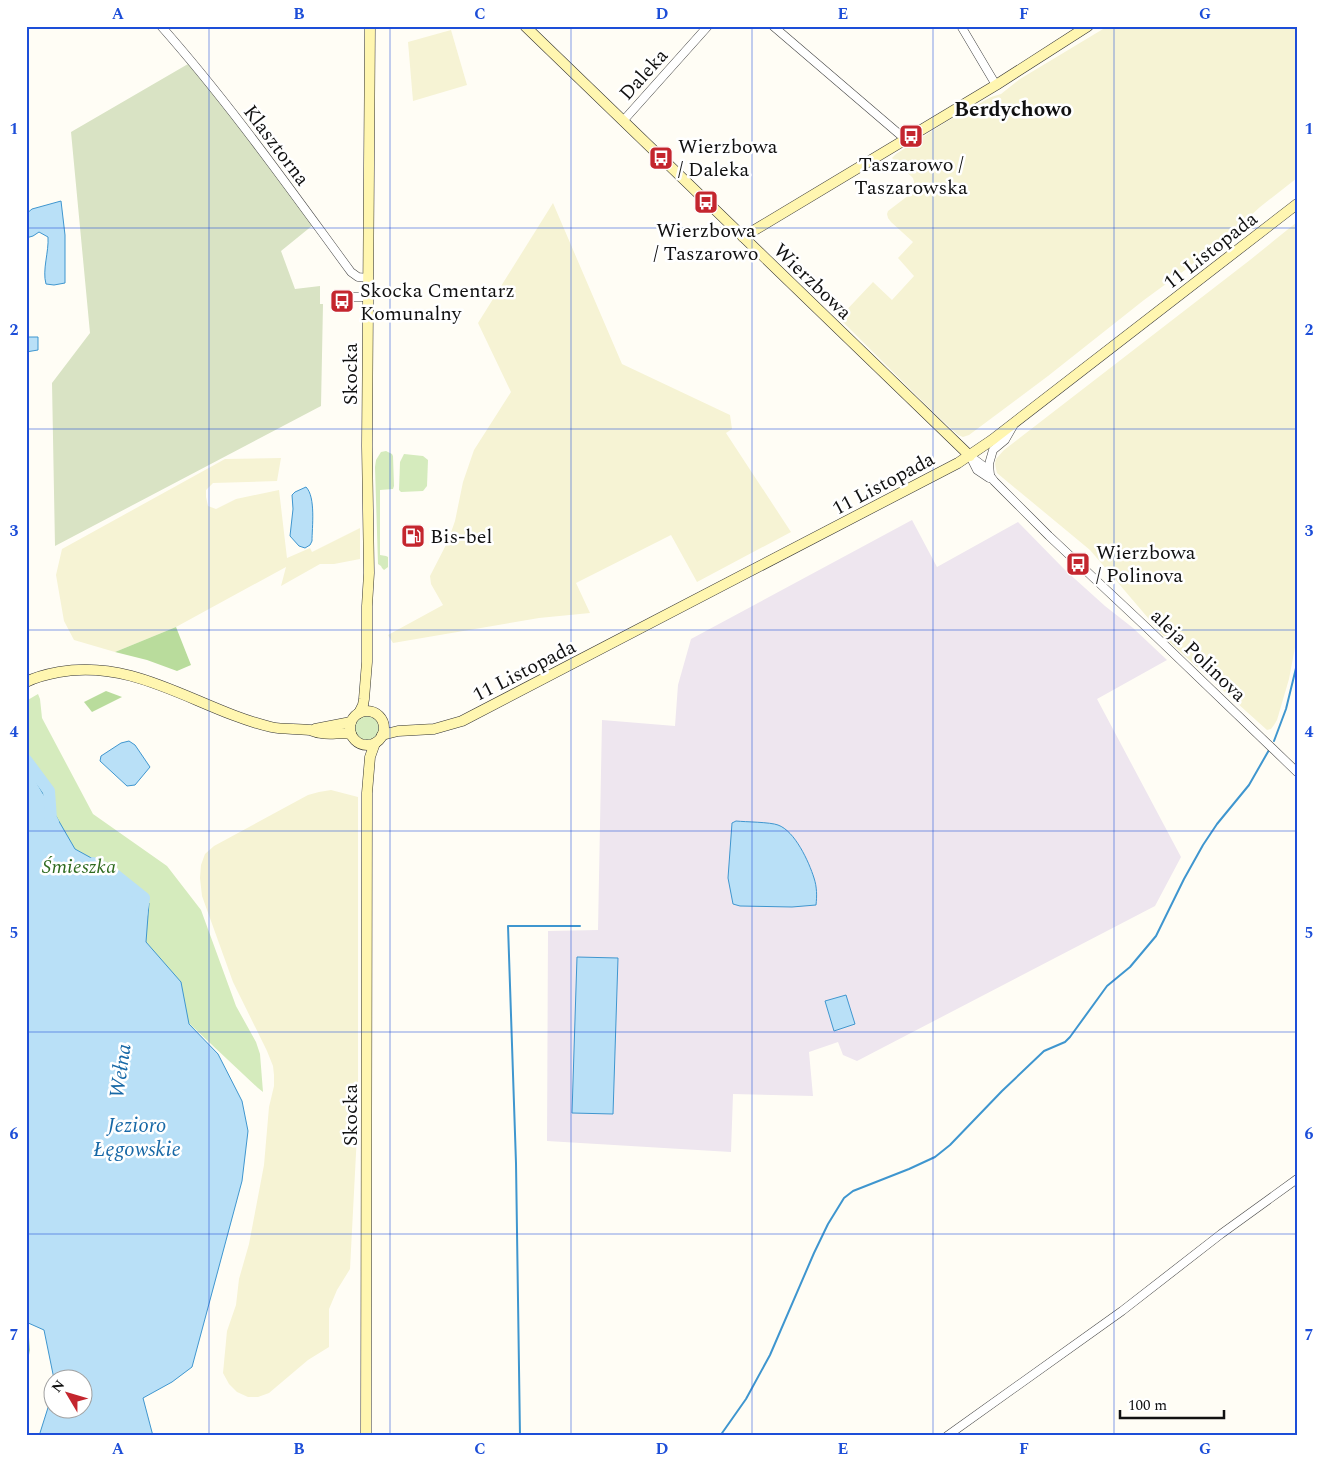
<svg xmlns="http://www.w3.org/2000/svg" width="1323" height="1462" viewBox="0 0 1323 1462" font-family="Spectral,serif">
<rect width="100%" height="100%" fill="#fffdf5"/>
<polygon fill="#eee6ef" points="912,520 937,567 1018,522 1065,570 1105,606 1133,628 1167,660 1097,699 1181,857 1155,906 857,1061 843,1055 838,1042 809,1052 813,1096 733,1094 731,1152 547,1141 548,931 598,930 602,720 675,726 678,685 691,639"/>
<g fill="#f6f3d4">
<polygon points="1108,26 1297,26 1297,178 1260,207 1249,217 1185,270 1144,300 1048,376 969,435 963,437 958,435 932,411 839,318 873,282 892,300 914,276 898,258 913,242 891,222 888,218 887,214 888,211 909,195 913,188 914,182 913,178 892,158 896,154 946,122 991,97 1001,94 1020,79"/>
<polygon points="451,30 467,85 413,101 408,42"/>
<polygon points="553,203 622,364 730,415 732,429 726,433 791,532 697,582 671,535 576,583 590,613 539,618 393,643 388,635 443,605 431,584 430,576 448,541 455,521 463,482 474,450 511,392 478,323"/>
<polygon points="1297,222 1297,637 1289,679 1277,720 1274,725 1271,729 1267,730 1166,639 1090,550 997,473 995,464 996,459 1004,450 1250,260"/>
<polygon points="281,458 277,481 213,483 206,490 206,497 208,506 216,509 236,499 279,490 287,558 310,548 312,552 360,528 360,559 334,564 320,564 281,586 286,567 176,627 115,652 74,640 64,621 56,575 62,549 225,459"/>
<polygon points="331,790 358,797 358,1115 350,1269 337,1290 329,1309 329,1347 308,1360 269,1393 258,1397 248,1397 237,1392 229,1384 223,1373 227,1331 236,1305 239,1279 249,1244 264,1165 269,1107 274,1086 274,1075 273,1066 267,1051 233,982 202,896 200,878 201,865 205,854 214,846 308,795 319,792"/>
</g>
<g fill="#d5ebbd">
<polygon points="386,451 392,454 393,456 394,486 393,489 380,490 380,555 386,556 388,557 388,567 384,570 382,568 381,566 378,564 375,467 376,460 381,452"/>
<polygon points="404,454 423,456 428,460 427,486 423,491 401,492 399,490 400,462"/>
<polygon points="38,694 40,699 42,718 93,814 167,866 201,910 236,1006 256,1042 260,1054 263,1092 258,1088 178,1013 26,902 26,701"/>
<circle cx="367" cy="728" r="12"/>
</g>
<g fill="#b9dc9c">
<polygon points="176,627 191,665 177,671 147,660 115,652"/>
<polygon points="106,691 122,697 92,712 84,702"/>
<polygon points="26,1324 28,1325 30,1350 26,1369"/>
</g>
<polygon fill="#d9e3c4" points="188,64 238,123 313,225 281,251 295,289 320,286 320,304 323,304 321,406 55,546 52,383 90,333 71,132"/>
<g fill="#b9e0f7" stroke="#3f96cf">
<path d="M61 201 65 235V283L54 285 46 284C42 270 49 252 48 237L39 232 33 236 26 238V214L32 209Z"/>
<polygon points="26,337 38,337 38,350 26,352"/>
<path d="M306 487C316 497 312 528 312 541L310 545 305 548 299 546 290 536 293 509 292 495 295 492Z"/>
<polygon points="129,741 135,745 150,767 135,785 127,786 100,761 101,756 121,743"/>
<polygon points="26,760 38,785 75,849 95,860 149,903 146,942 181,982 189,1024 218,1054 242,1101 248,1131 242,1181 192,1367 172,1382 143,1398 153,1436 39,1436 52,1395 52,1410 82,1410 82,1380 54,1379 44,1330 26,1322"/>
<path d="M736 821C746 822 770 822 778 825 795 831 809 862 814 878 817 887 817 896 816 905L792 907 740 906 733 904 728 878 732 823Z"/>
<polygon points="577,957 618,958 613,1114 572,1113"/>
<polygon points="846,995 855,1024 834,1031 825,1001"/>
</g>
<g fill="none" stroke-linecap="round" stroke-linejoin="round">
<g stroke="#3f96cf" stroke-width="2">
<polyline points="1274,741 1286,709 1297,664"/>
<polyline points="520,1436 516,1163 508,926 580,926"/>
<polyline points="720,1436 746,1399 770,1355 814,1253 828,1224 844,1198 853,1191 909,1169 935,1157 950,1145 1002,1091 1044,1051 1065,1042 1070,1037 1107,986 1130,967 1156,936 1184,879 1203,845 1217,824 1249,785 1269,750"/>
</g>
<g stroke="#b9e0f7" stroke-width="12">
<polyline points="26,760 49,791 51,819 53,822"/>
<polyline points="93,863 109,870 144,898 141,916"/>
</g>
<g stroke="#444" stroke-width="9">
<g id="street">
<path d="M161 26C230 104 290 189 351 272L358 277 368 278"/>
<polyline points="773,26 905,139"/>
<polyline points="961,26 996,85"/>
<polyline points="623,121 708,26"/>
<polyline points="350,297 368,297"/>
<polyline points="970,456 982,465 994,481 1049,536 1146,627 1297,772"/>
<polyline points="971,458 977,470 989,478"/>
<polyline points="990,475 989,464 993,450 1005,440 1013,426"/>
<polyline points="947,1436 1122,1311 1221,1234 1297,1179"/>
</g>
</g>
<g stroke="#333" stroke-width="11">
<g id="secondary">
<polyline points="525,26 970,456"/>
<polyline points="743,237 996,85 1088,26"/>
<path d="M26 682C36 677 48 674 59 672 137 658 199 710 271 727 284 730 297 728 310 730 313 731 317 733 321 733 331 735 341 732 351 734"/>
<circle cx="367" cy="728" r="17"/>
<polyline points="359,713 363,705 364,699 367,662 367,606 369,573 367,446 370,26"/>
<polyline points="315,729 351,722"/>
<polyline points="382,735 398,731 434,729 462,721 958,463 992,440 1297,204"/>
<polyline points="366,1436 367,793 370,757 375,743"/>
</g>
</g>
<use href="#street" stroke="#fff" stroke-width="8"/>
<use href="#secondary" stroke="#fff6b0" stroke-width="10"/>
</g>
<path fill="none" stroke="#1d4ed8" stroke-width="1" stroke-opacity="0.55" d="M209 26V1436M390 26V1436M571 26V1436M752 26V1436M933 26V1436M1114 26V1436M26 228H1297M26 429H1297M26 630H1297M26 831H1297M26 1032H1297M26 1234H1297"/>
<defs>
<g id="bus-square" transform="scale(1.25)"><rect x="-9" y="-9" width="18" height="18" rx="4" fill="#c4262e" stroke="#fff"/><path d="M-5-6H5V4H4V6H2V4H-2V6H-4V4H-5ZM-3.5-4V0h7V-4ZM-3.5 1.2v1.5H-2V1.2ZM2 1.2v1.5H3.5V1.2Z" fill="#fff"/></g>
<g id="fuel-square" transform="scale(1.25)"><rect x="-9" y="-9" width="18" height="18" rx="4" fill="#c4262e" stroke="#fff"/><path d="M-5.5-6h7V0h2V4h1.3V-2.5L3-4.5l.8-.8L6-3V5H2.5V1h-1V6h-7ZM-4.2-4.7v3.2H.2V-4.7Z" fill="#fff"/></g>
</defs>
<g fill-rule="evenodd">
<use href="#bus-square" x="911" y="136"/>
<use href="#bus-square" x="661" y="158"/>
<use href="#bus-square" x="706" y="202"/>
<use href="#bus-square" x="342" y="301"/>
<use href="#fuel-square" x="413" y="536"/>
<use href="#bus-square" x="1078" y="564"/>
</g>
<g text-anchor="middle" stroke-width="5" stroke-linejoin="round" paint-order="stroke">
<g font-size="20" fill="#111" stroke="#fff">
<text transform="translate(643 74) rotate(-48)" y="7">Daleka</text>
<text transform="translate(277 145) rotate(53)" y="7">Klasztorna</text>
<text transform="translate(1210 250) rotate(-38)" y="7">11 Listopada</text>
<text transform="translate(813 281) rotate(44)" y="7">Wierzbowa</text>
<text transform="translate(350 374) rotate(-90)" y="7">Skocka</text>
<text transform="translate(883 483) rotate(-28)" y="7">11 Listopada</text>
<text transform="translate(1199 655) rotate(44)" y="7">aleja Polinova</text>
<text transform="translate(524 670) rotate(-27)" y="7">11 Listopada</text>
<text transform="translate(350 1115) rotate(-90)" y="7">Skocka</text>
</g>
<g font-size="20" fill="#111" stroke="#fff" text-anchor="start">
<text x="678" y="153">Wierzbowa<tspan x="678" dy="23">/ Daleka</tspan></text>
<text x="911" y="171" text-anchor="middle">Taszarowo /<tspan x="911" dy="23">Taszarowska</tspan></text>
<text x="706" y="237" text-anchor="middle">Wierzbowa<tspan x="706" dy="23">/ Taszarowo</tspan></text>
<text x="360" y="297">Skocka Cmentarz<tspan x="360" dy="23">Komunalny</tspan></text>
<text x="430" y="543">Bis-bel</text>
<text x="1096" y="559">Wierzbowa<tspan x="1096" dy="23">/ Polinova</tspan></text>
</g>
<g font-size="20" font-style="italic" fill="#2f6b1f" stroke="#fff">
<text x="79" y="873">Śmieszka</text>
</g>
<g font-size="21" font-weight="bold" fill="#111" stroke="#fff">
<text x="1013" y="116">Berdychowo</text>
</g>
<g font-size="21" font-style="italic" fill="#1768a6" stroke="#fff">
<text transform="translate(120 1071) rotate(-82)" y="7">Wełna</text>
<text x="137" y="1132">Jezioro<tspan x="137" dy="24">Łęgowskie</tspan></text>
</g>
</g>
<rect width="1323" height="1462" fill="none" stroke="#ffffff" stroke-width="55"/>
<g transform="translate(68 1394) rotate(308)"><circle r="24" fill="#ffffff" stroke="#a0a0a0"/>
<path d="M0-4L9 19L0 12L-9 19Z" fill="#c4262e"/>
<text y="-8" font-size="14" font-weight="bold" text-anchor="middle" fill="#111111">N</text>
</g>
<path d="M1120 1410v8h104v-8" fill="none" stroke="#111111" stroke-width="2.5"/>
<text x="1128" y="1410" font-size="15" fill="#111111" stroke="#ffffff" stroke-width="4" paint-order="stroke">100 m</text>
<rect x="28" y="28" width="1268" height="1406" fill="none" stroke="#1d4ed8" stroke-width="2"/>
<g font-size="16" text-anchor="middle" font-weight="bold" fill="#1d4ed8">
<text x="118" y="19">A</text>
<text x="299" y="19">B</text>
<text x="480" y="19">C</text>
<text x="662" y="19">D</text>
<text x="843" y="19">E</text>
<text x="1024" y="19">F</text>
<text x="1205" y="19">G</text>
<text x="14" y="134">1</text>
<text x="1309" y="134">1</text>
<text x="14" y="335">2</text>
<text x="1309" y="335">2</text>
<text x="14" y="536">3</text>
<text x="1309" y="536">3</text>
<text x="14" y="737">4</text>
<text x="1309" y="737">4</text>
<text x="14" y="938">5</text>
<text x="1309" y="938">5</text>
<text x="14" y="1139">6</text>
<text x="1309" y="1139">6</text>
<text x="14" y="1340">7</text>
<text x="1309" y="1340">7</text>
<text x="118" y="1454">A</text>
<text x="299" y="1454">B</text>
<text x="480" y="1454">C</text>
<text x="662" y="1454">D</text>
<text x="843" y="1454">E</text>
<text x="1024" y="1454">F</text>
<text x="1205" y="1454">G</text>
</g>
</svg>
